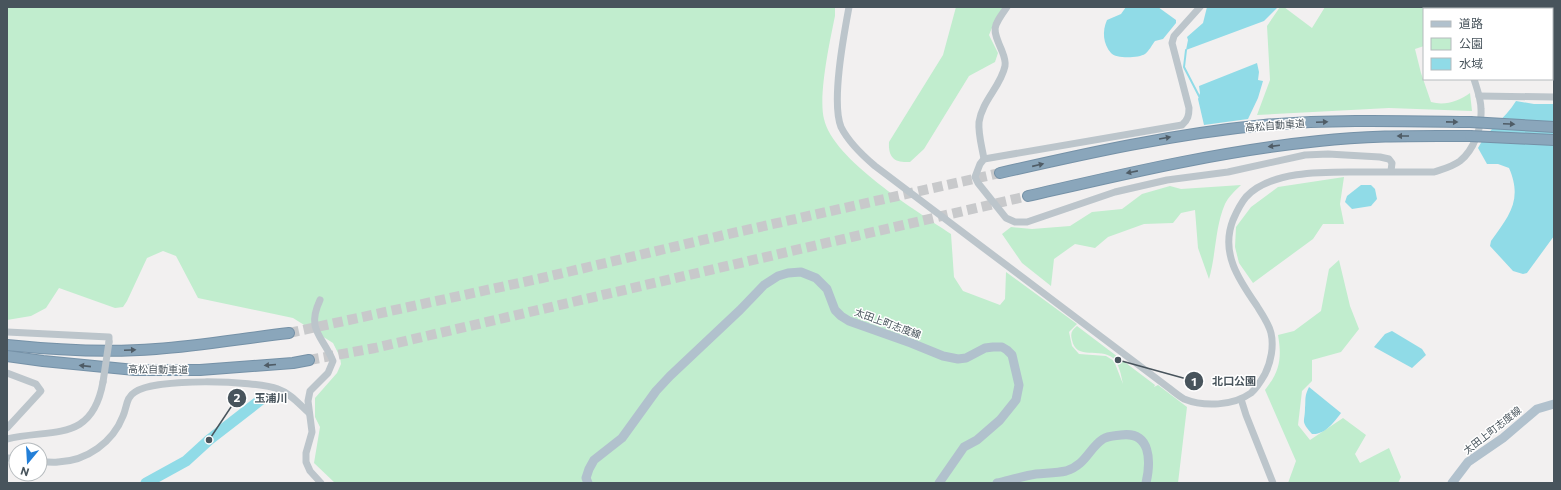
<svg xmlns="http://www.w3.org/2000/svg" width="1561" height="490" viewBox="0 0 1561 490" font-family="Commissioner,'Noto Sans JP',sans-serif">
<rect width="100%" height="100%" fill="#f2f0f0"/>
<g fill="#c1edce">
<path d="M7 7H835V16C830 40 818 96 824 119 833 160 917 211 951 234L954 277 963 291 1000 305 1005 299 1006 272 1077 324 1069 332 1072 346 1079 354 1106 356 1114 361 1123 384C1121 376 1120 365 1113 358 1100 347 1076 361 1072 340 1070 333 1072 330 1077 326L1155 385 1154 387 1158 385 1187 407 1178 483H335L314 463 320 427 315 417V398L337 373 341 364 340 357 333 343 293 318 198 298 176 256 163 251 147 258 127 301 123 307 115 308 59 288 46 308 31 316 7 320Z"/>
<path d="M956 7H1003L996 18 989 35 998 53 995 62 969 76 924 149 910 162C895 163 888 158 889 142L943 55Z"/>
<path d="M1280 7H1284L1312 28 1325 7H1478L1477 9H1424V46L1415 49 1421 73 1431 102C1445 106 1459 101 1470 93L1472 111 1389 108 1257 115 1270 80 1267 26Z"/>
<polygon points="1344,177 1340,204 1344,224 1323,224 1313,239 1253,283 1239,263 1235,247 1236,227 1251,207 1278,187"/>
<path d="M1241 185C1236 190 1228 197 1225 204 1215 227 1216 255 1209 279L1198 248 1195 210 1181 213 1173 223 1144 224 1108 237 1095 248 1075 244 1054 259 1051 286 1022 263 1002 234 1011 227 1032 229 1070 226 1092 212 1122 209 1142 194 1170 186 1181 189Z"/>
<path d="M1339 260 1350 306 1359 329 1341 352 1312 360V381L1302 391 1298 425 1310 440 1343 418 1366 435 1355 454 1360 463 1389 448 1401 477 1398 483H1288L1296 461 1265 390C1280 371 1282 358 1278 335L1294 331 1321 311 1329 269Z"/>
</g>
<g fill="#90dbe7">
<path d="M1126 7H1158L1176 20V23L1163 39 1155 41C1152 45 1149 51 1145 54 1139 58 1116 59 1111 53 1103 44 1102 31 1107 20L1121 14Z"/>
<polygon points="1207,7 1278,7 1264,21 1186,50 1188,40 1187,37 1203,23"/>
<polygon points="1257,63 1259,72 1258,80 1263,81 1258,98 1248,119 1204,125 1198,99 1200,93 1199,86"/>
<path d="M1516 101 1534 104H1554V236L1527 273 1523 274 1513 271 1490 246 1491 241C1509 216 1523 200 1509 168L1498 164H1487L1478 148C1487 130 1505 119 1516 101Z"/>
<polygon points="1361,185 1371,185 1375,189 1377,199 1371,206 1352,209 1345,202 1347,196"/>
<polygon points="1392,331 1422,349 1426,355 1412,368 1374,347 1385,334"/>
<path d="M1309 387 1341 413C1334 422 1325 435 1312 434 1300 420 1305 423 1305 408 1306 399 1304 397 1309 387Z"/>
</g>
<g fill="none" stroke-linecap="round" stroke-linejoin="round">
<polyline stroke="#90dbe7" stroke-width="2" points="1186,50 1184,67 1199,96"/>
<polyline stroke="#90dbe7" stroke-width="11" points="146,483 186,461 209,440 263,398"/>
<g stroke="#c8c9cb" stroke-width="10" stroke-dasharray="10 5" stroke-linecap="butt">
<polyline points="289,333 542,278 724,235 1000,173"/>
<polyline points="309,360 375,348 1028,196"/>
</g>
<g stroke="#7591a7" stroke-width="12">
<g id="highway">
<path d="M1000 173C1088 153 1173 134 1264 125 1333 119 1401 121 1470 122"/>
<path d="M1028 196C1124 174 1220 151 1319 141 1369 135 1420 136 1470 136"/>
<path d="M7 345C56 350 107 353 156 349 200 346 245 338 289 333"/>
<polyline points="7,356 43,361 135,370 200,370 293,363 309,360"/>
</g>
</g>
<g stroke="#bcc5cb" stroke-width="7">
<path d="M849 7C844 34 831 102 841 127 849 143 862 155 875 166L1169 388C1174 392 1179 396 1184 399 1204 407 1233 406 1251 393 1257 388 1261 381 1265 374 1271 362 1274 346 1271 333 1269 324 1262 314 1257 306 1239 280 1220 253 1233 220 1236 213 1241 203 1246 197 1272 169 1330 172 1365 172 1388 172 1411 172 1434 172 1443 169 1452 167 1460 161 1474 150 1482 127 1481 109 1481 99 1477 89 1474 79"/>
<path d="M1200 7 1174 36 1172 43 1189 108C1189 115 1188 120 1182 125L984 159 980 164 975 177 978 183 1006 218 1015 222H1027L1115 192 1167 180 1228 172 1305 155 1328 154 1380 157 1389 159 1392 163 1391 171"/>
<polyline points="1483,9 1484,7"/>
<polyline points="1479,96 1554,97"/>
<path d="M984 159C982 147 978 134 979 122 982 101 1001 86 1005 66 1006 61 1004 56 1002 51 992 28 992 28 1007 7"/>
<path d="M320 300C306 330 322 335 333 361L328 373 310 391 308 401 312 432 306 453V462L310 471 321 483"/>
<polyline points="7,332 109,337 109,342"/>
<polyline points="7,373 36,384 41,391 7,428"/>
<polyline points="1241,399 1246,415 1273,483"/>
<path d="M7 439C53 428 92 443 103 382"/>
<polyline points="7,458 16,458"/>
<path d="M40 461C46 462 52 463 58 462 87 461 113 442 123 416 127 407 126 397 135 392 154 378 254 380 278 389 290 393 299 404 309 413"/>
</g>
<g stroke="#b1c1cd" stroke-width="9">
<polyline points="588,483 586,478 589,469 594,460 622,438 656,391 670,376 740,310 764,285 778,276 788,273 801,272 816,278 827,289 835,310 841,316 849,321 911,343 943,356 958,359 966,358 985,348 993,347 1002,347 1007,350 1012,355 1019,385 1016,400 1000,420 977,440 964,447 939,483"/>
<path d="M997 483C1010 480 1023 476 1036 474 1046 473 1057 473 1066 471 1086 465 1089 448 1103 439 1108 436 1114 436 1121 435 1151 431 1151 461 1146 483"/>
<polyline points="1452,483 1468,462 1503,438 1537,409 1554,404"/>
</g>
<use href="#highway" stroke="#8aa6bb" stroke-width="10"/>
<g stroke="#7591a7" stroke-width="12" stroke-linecap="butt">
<g id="highway-bridge">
<polyline points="1470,122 1554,127"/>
<polyline points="1470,136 1554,140"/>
</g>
</g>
<polyline stroke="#bcc5cb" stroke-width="7" points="103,382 109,342"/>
<use href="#highway-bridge" stroke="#8aa6bb" stroke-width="10"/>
</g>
<defs><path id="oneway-solid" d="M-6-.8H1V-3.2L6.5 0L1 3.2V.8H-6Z"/></defs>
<g fill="#4f5c66">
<use href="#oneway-solid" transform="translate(1322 122) rotate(-3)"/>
<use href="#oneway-solid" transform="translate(1452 122) rotate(1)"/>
<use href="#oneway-solid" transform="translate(1509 124) rotate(3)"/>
<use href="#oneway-solid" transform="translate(1403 136) rotate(-180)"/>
<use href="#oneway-solid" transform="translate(1165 138) rotate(-10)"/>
<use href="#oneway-solid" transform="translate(1274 146) rotate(173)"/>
<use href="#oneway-solid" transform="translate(1038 165) rotate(-13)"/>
<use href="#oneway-solid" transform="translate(1132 172) rotate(169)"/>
<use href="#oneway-solid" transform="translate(130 350) rotate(-2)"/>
<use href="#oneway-solid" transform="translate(270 365) rotate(175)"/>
<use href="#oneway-solid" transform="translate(85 366) rotate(-174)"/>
</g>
<g text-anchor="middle" stroke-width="3" stroke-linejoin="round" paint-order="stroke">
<g font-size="10" fill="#48545c" stroke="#fff">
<text transform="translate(1275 125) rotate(-4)" y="4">高松自動車道</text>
<text transform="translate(888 323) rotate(20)" y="4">太田上町志度線</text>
<text transform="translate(158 369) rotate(1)" y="4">高松自動車道</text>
<text transform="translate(1492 430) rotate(-38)" y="4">太田上町志度線</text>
</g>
</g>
<path fill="none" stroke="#48545c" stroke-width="1.5" d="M1118 360L1194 381M209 440L237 398"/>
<g fill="#48545c" stroke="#fff" stroke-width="1.5">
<circle cx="1118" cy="360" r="4"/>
<circle cx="209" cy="440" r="4"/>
<circle cx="1194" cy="381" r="10"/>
<circle cx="237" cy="398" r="10"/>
</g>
<g font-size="12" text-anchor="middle" font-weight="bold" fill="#fff">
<text x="1194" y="386">1</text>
<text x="237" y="402">2</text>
</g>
<g font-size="11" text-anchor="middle" font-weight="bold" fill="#48545c" stroke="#fff" stroke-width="3" stroke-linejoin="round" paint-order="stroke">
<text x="1234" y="385">北口公園</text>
<text x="271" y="402">玉浦川</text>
</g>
<rect width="1561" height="490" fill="none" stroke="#48545c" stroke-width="16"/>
<rect x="1423" y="8" width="130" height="72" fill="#ffffff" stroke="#b6bbbe"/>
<rect x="1431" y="21" width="20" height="6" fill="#b1c1cd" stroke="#b6bbbe"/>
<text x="1459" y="28" font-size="12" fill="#48545c">道路</text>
<rect x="1431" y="38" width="20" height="12" fill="#c1edce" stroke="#b6bbbe"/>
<text x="1459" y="48" font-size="12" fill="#48545c">公園</text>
<rect x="1431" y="58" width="20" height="12" fill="#90dbe7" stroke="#b6bbbe"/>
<text x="1459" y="68" font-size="12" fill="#48545c">水域</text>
<g transform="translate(28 462) rotate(198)"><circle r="19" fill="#ffffff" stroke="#b6bbbe"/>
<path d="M0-3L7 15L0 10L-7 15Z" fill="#237fd8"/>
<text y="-6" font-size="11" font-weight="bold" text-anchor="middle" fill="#48545c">N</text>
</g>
</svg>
